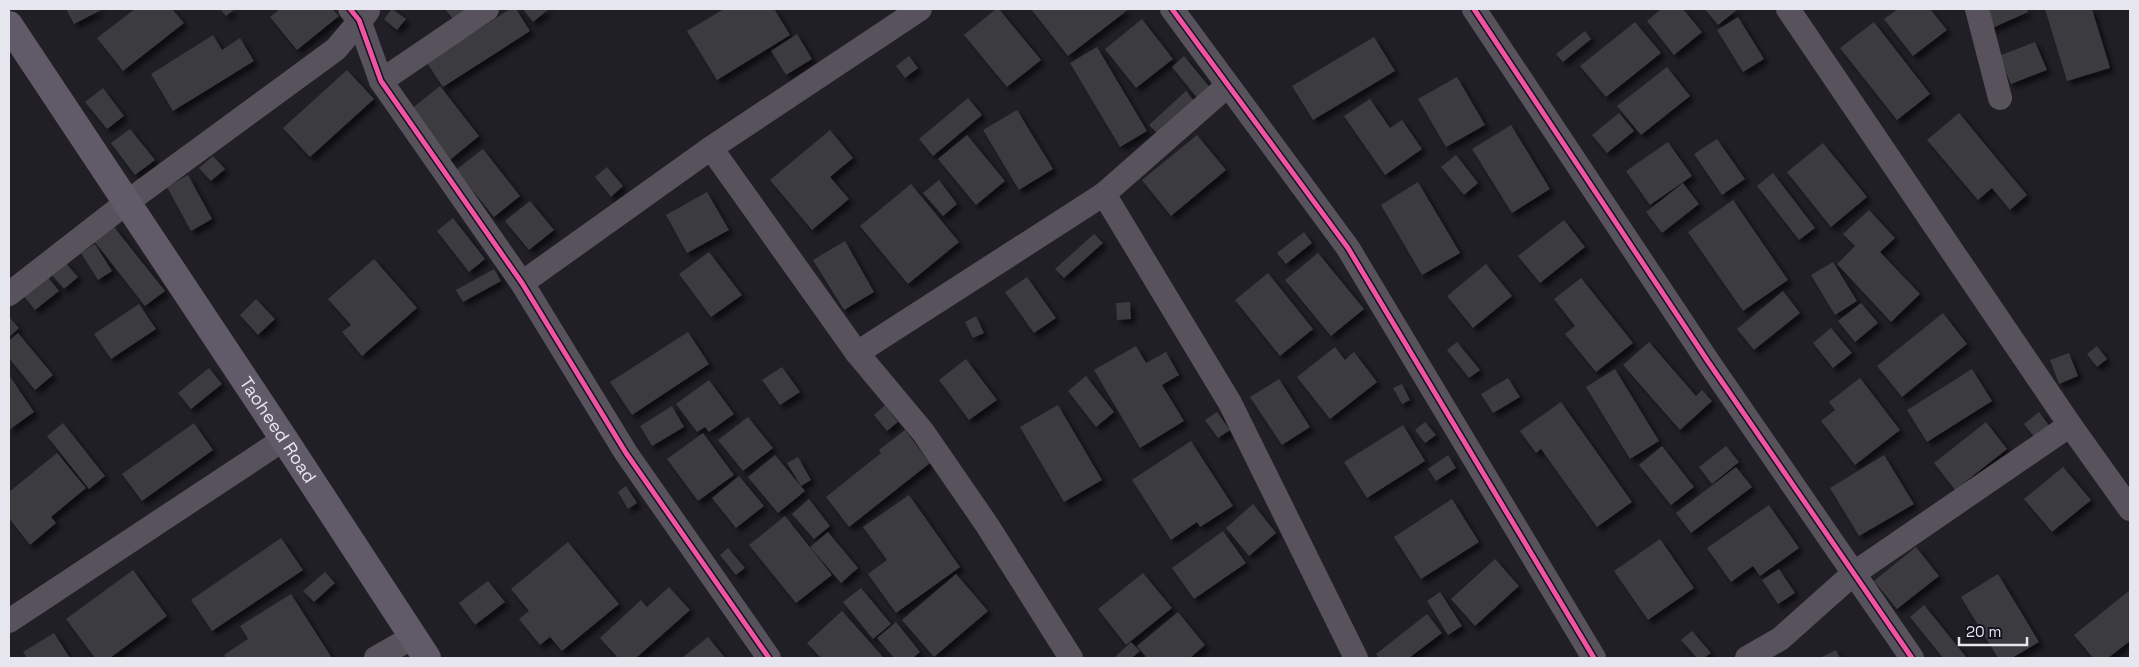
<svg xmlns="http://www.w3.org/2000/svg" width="2139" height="667" viewBox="0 0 2139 667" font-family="'Space Grotesk',sans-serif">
<defs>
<filter id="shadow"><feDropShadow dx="4.5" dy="4.5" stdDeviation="2.5" flood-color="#0009"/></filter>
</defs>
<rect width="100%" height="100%" fill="#201f26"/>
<g fill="#3b3b41" filter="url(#shadow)">
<polygon points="66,9 103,9 74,24"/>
<polygon points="135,9 172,9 184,23 123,71 97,38"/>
<polygon points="220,9 235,9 226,16"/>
<polygon points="280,9 332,9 339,16 297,50 270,17"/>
<polygon points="392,9 406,19 397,30 384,19"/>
<polygon points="445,9 466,9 453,19"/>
<polygon points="510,9 516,9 530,31 443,87 427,63"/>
<polygon points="523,9 549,9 533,22"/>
<polygon points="724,9 774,9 790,35 717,80 687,31"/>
<polygon points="996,9 999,9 1041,60 1007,87 964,35"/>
<polygon points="1031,9 1129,9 1068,56"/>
<polygon points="1661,9 1683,9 1702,32 1674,55 1647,21"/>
<polygon points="1705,9 1738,9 1718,25"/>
<polygon points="1898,9 1930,9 1947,30 1913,56 1884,19"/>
<polygon points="1984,9 2027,9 2028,12 1988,30"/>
<polygon points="2045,9 2092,9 2110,68 2067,81"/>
<polygon points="1738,17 1764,59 1743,72 1717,30"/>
<polygon points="1142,19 1173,59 1136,88 1105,49"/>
<polygon points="1635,22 1661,53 1606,97 1580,66"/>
<polygon points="1874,22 1930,94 1897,120 1840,48"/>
<polygon points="1585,31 1591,39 1563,62 1556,54"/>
<polygon points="797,34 812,59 786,75 771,51"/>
<polygon points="213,35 222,50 240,38 254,61 173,111 151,74"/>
<polygon points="1374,37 1395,71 1313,120 1292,86"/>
<polygon points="2035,42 2047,70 2011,84 1999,56"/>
<polygon points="1097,47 1147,131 1120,147 1070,63"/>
<polygon points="909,56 918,68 905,78 896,66"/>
<polygon points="1184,56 1212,90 1199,100 1172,67"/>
<polygon points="1667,67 1690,96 1641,135 1617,106"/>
<polygon points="347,70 374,99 310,157 283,128"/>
<polygon points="1457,77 1485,125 1446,147 1418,99"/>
<polygon points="440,86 479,136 450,160 410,110"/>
<polygon points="103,88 124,116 107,129 85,102"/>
<polygon points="1186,91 1195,102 1159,135 1149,125"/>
<polygon points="968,98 982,115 933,156 919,139"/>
<polygon points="1370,99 1390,128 1402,120 1422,149 1385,175 1344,116"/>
<polygon points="1017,110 1053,169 1019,190 983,130"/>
<polygon points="1619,113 1634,131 1607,153 1592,135"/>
<polygon points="1959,113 2027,195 2010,210 1992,188 1978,200 1927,140"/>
<polygon points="1511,125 1550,189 1512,213 1472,149"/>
<polygon points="130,129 155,160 135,175 111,143"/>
<polygon points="830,130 853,158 830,177 849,199 812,230 770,180"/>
<polygon points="967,135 1005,181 976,205 938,159"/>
<polygon points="1197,135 1226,170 1171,216 1142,180"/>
<polygon points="1717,139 1745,179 1722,195 1694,154"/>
<polygon points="1668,142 1692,176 1650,205 1626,171"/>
<polygon points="1823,143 1867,197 1831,227 1787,172"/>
<polygon points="483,149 520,196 494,217 456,170"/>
<polygon points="1456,155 1478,183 1464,195 1441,167"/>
<polygon points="213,156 225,169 211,181 199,168"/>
<polygon points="607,167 623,186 611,197 595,177"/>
<polygon points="1773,173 1815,228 1799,240 1757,186"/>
<polygon points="188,175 212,219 191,231 167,187"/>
<polygon points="939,180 957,204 943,216 923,193"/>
<polygon points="1418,182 1460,253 1422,275 1381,205"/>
<polygon points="1683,183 1699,204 1662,233 1646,212"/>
<polygon points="911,184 959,242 908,284 860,226"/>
<polygon points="707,192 729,230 687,253 666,215"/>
<polygon points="1733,200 1788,280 1743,311 1688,232"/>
<polygon points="530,201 554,230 529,250 505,221"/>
<polygon points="1869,210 1895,238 1880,252 1920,294 1891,322 1837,264 1855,246 1843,234"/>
<polygon points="453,218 485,259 469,272 437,231"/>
<polygon points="1564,220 1585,247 1540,283 1518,256"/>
<polygon points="114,227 165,291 145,306 95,242"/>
<polygon points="1304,232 1312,243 1286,264 1277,253"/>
<polygon points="1094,234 1103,243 1064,278 1055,269"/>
<polygon points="845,241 874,292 844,310 813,260"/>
<polygon points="95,244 112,271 98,280 81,253"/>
<polygon points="709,252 742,295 711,317 679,274"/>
<polygon points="1318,253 1364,309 1331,336 1285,280"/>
<polygon points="374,259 417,308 362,356 342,332 351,325 328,299"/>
<polygon points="64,261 78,277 64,289 51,274"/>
<polygon points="1833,262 1857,301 1835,315 1811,275"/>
<polygon points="1486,264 1512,296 1473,328 1447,296"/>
<polygon points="494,269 501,281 463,302 456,290"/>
<polygon points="1268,273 1313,329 1280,356 1235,300"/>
<polygon points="47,276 59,291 35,310 23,295"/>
<polygon points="1027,277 1056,318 1034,333 1005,292"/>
<polygon points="1581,278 1633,343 1596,372 1565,334 1575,326 1554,299"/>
<polygon points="1783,291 1800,313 1754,350 1737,329"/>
<polygon points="256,299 275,319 258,335 240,315"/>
<polygon points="1130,302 1131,319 1117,320 1116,303"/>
<polygon points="1861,303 1878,323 1855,342 1838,321"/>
<polygon points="139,304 156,329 111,359 94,334"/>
<polygon points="1943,313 1967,344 1902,397 1877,366"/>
<polygon points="976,316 984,333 973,338 965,322"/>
<polygon points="9,317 19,328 9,337"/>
<polygon points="1831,328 1852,353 1833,368 1813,343"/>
<polygon points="688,332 709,364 632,415 610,382"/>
<polygon points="18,333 53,375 35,390 9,358 9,341"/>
<polygon points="1457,342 1480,370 1469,378 1447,350"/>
<polygon points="1649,342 1696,396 1702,390 1712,401 1680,430 1623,365"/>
<polygon points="1136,346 1146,363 1166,352 1179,375 1162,385 1184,421 1140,448 1094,370"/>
<polygon points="2097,346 2107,359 2097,367 2087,354"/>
<polygon points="1335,347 1345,360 1354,352 1377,382 1330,419 1297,377"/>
<polygon points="2069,353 2078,376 2059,384 2050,360"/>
<polygon points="966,359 997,400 969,420 939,380"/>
<polygon points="782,367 800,392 780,405 762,380"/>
<polygon points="209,368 222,384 191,409 178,393"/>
<polygon points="1615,369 1659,441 1630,459 1586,387"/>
<polygon points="1972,369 1992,401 1927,442 1907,410"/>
<polygon points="9,375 34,412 9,430"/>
<polygon points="1086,376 1114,412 1096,427 1068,391"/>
<polygon points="1508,378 1520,397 1493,413 1481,394"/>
<polygon points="1860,378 1900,430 1855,465 1821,421 1835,410 1829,402"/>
<polygon points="1279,379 1310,427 1282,445 1250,397"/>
<polygon points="709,380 734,414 709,432 705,427 697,432 676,404"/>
<polygon points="1402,384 1410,400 1402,404 1393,388"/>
<polygon points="1561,402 1632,502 1597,527 1541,449 1536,453 1520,431"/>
<polygon points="885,405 898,422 887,431 874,415"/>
<polygon points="1058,405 1102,480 1064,502 1020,427"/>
<polygon points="672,406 684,427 652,446 640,426"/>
<polygon points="1217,412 1230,430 1218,438 1205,420"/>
<polygon points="2039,412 2051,428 2036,439 2024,424"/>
<polygon points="748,417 773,448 743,471 718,440"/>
<polygon points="1425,422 1436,435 1425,443 1415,430"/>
<polygon points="1986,422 2007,449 1955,490 1934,463"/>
<polygon points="63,423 105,476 89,489 47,436"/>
<polygon points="194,423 213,450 142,501 122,474"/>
<polygon points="1403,425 1425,461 1367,498 1344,462"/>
<polygon points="905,430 930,463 849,527 826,497 881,453 879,450"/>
<polygon points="703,433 734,475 698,501 667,459"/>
<polygon points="1191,441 1233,506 1200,527 1197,522 1171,540 1132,480"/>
<polygon points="1662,446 1694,487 1671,505 1639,465"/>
<polygon points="1726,446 1739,462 1712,484 1699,467"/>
<polygon points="57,453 86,488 51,517 56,523 30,545 9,518 9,492"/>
<polygon points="775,455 805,491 778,513 748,477"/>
<polygon points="1448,455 1456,468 1436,481 1428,469"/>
<polygon points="1884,455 1914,504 1859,536 1830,488"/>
<polygon points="798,457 811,480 801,486 787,463"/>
<polygon points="1736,467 1752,487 1691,533 1676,513"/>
<polygon points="2063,467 2091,500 2052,532 2024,499"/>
<polygon points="739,476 764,506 736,528 712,498"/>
<polygon points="626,486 637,503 628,509 618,492"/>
<polygon points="909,495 960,567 896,613 868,574 887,560 863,527"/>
<polygon points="809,499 830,526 814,539 792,514"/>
<polygon points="1452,499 1479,542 1421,579 1394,537"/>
<polygon points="1253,504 1276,533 1249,556 1226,528"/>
<polygon points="1769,505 1799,548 1760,576 1753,566 1731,582 1707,548"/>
<polygon points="785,516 832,575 796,603 749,545"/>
<polygon points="1223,531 1246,563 1194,599 1172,568"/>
<polygon points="828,532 858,568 841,583 810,547"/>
<polygon points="281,538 303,570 212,631 191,600"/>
<polygon points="1660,539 1694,588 1648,620 1614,571"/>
<polygon points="568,542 619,604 562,651 550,637 540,645 519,619 529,611 511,589"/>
<polygon points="1916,547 1939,576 1897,609 1874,581"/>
<polygon points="728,548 745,568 736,575 720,555"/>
<polygon points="1495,559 1519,586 1475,626 1451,599"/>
<polygon points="1779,569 1795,593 1778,604 1762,580"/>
<polygon points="133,570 167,616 110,658 95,658 66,619"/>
<polygon points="325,572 335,583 314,602 303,591"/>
<polygon points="1143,573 1172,608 1126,645 1098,609"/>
<polygon points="956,574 988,611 934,657 902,620"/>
<polygon points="1998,574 2039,642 2012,658 1998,658 1961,597"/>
<polygon points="488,581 505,602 475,625 459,603"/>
<polygon points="669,587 690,610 636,658 618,658 600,638 641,600 647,607"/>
<polygon points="861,588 891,624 873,639 843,602"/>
<polygon points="2130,590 2130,641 2108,658 2093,658 2074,635"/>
<polygon points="1440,592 1462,626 1448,635 1427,601"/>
<polygon points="291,594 332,658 226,658 224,655 248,639 240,626"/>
<polygon points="1924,605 1967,658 1943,658 1910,617"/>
<polygon points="842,611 884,658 821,658 807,643"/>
<polygon points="1178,612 1205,645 1190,658 1147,658 1137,646"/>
<polygon points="1427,614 1442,633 1409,658 1379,658 1376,654"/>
<polygon points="896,622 920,652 913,658 894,658 877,638"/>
<polygon points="1692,631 1711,653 1704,658 1697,658 1681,640"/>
<polygon points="54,633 70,658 27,658 23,652"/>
<polygon points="708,637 725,658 682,658"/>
<polygon points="1131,642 1140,651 1132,658 1117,658 1115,657"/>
<polygon points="1836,650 1840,658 1820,658"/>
</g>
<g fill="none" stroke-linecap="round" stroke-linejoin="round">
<g stroke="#57525c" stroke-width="24">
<polyline points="350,9 359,20 381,81 522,283 626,453 769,658"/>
<polyline points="1172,9 1348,248 1594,658"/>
<polyline points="1474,9 1709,363 1912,658"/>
<polyline points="1788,9 2070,425 2130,509"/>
<polyline points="1977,9 2000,98"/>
<polyline points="381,81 487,9"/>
<polyline points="711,148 857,353 923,432 987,525 1071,658"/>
<polyline points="1104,194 1230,403 1356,658"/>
<polyline points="522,283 711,148 920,9"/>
<polyline points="9,294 126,203 336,49 368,11"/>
<polyline points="857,353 1104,194 1227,86"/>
<polyline points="9,621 284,439"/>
<polyline points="376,658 413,637"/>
<polyline points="1747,658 1780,639 1853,574 2070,425"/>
</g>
<path stroke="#615a68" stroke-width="28" id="s1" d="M9 25 284 439 427 658"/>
<g stroke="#14131f" stroke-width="8">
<g id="cycleway">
<polyline points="350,9 359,20 381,81 522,283 626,453 769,658"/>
<polyline points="1172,9 1348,248 1594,658"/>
<polyline points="1474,9 1709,363 1912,658"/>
</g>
</g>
<use href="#cycleway" stroke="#f153a3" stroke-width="5"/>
</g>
<g text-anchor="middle" stroke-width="4" stroke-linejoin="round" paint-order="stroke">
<g font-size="18" fill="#e6e6ef" stroke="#14131f">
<text dy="6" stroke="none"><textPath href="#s1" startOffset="486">Taoheed Road</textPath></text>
</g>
</g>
<rect width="2139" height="667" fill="none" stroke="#e6e6ef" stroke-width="20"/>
<path d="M1959 637v8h68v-8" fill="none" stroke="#e6e6ef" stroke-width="2.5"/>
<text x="1966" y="637" font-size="15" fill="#e6e6ef" stroke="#14131f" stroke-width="4" paint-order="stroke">20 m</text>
</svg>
